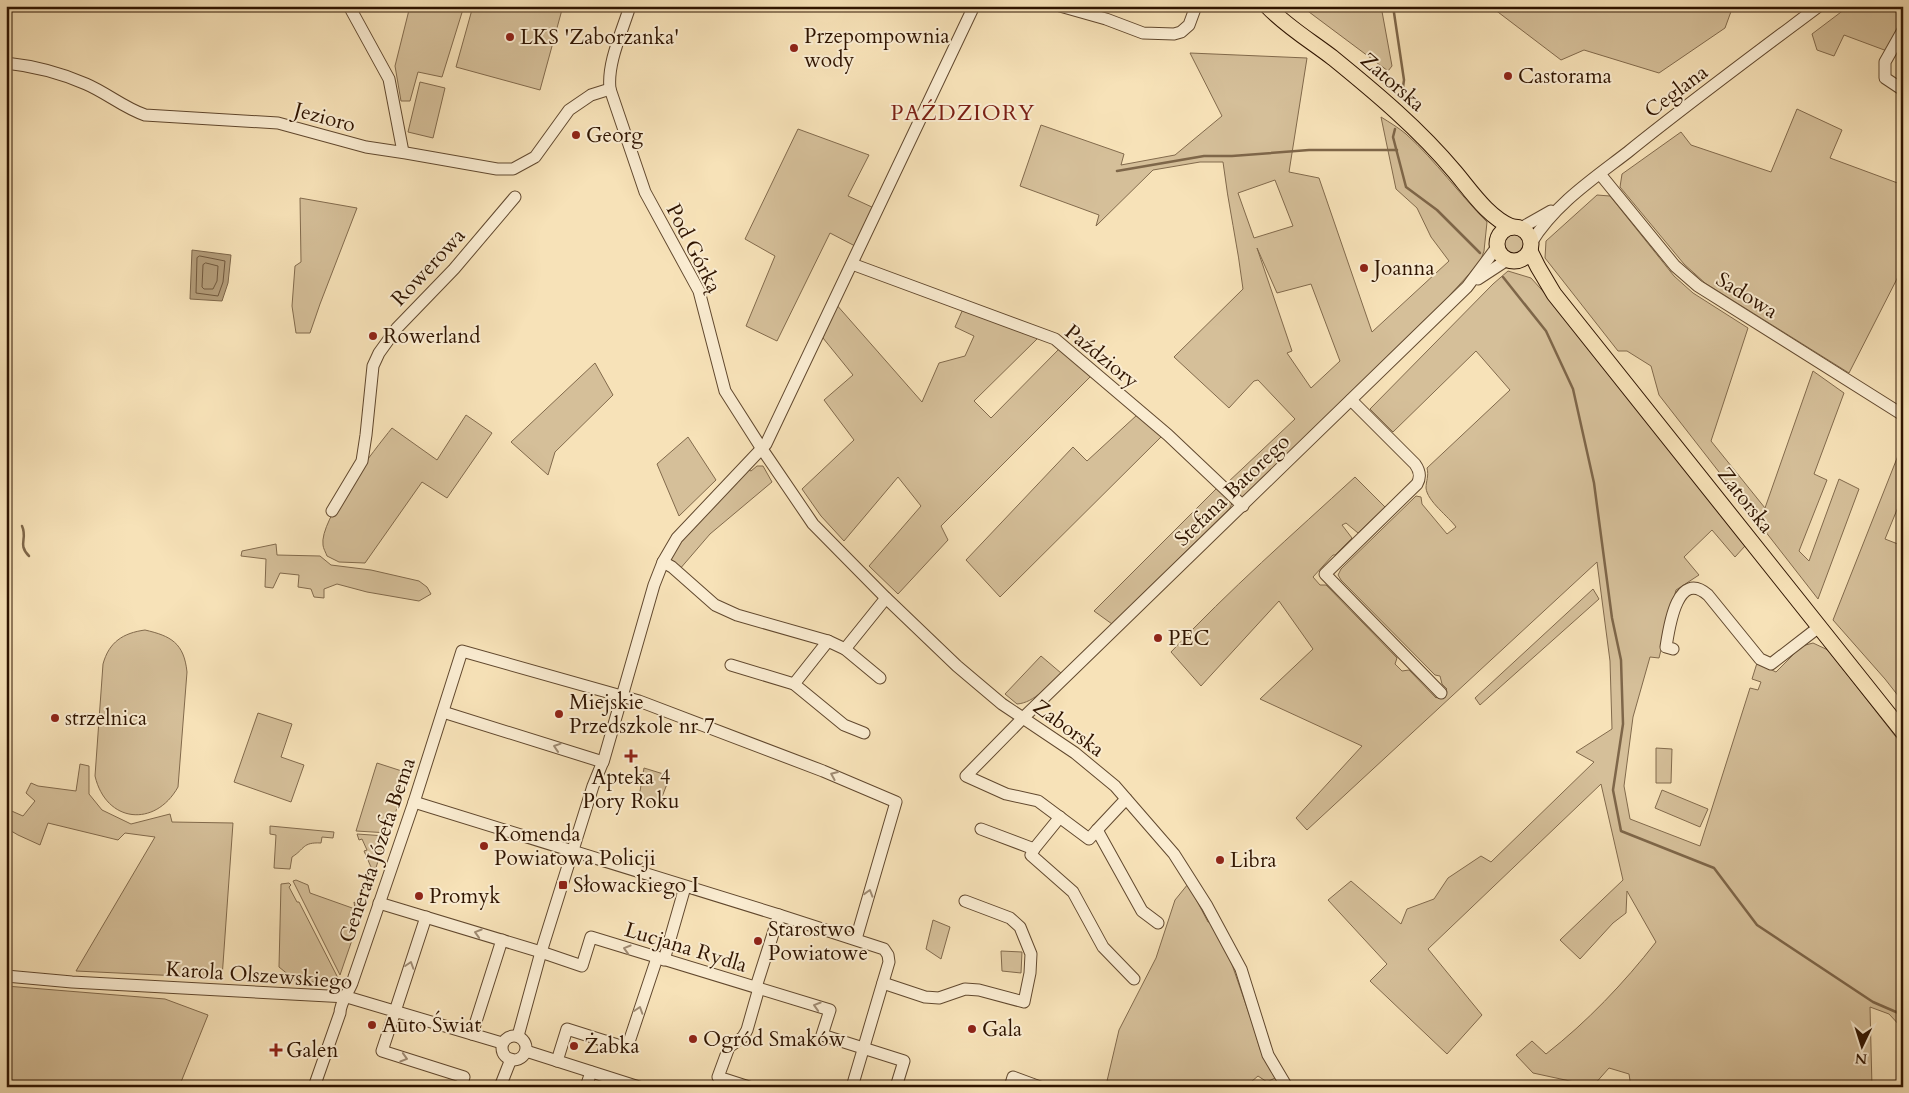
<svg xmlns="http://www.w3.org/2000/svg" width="1909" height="1093" viewBox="0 0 1909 1093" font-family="Cardo,serif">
<rect width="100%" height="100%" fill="#f7e2b8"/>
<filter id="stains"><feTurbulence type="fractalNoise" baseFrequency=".004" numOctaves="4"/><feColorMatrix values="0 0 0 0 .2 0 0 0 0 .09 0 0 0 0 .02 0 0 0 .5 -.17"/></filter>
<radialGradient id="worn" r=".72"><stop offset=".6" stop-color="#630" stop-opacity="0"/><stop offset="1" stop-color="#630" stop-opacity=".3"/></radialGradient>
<g fill="#d5bf99" stroke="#826a4c" fill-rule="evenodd">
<polygon points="410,6 464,6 442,77 418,72 410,101 401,101 395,66"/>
<polygon points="473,6 563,6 540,90 456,67"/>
<polygon points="1301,6 1381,6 1392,66 1388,71"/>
<polygon points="1490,6 1733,6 1725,28 1659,73 1584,50 1561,60"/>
<polygon points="1849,6 1903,6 1903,22 1887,51 1844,35 1834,56 1817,50 1812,34"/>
<path d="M1190 53 1307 58 1289 172 1319 178 1372 332 1449 261 1431 237 1417 208 1396 189 1381 117C1389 122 1399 128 1406 134 1436 161 1459 194 1487 222L1484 251 1480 262 1429 318 1243 498 1226 484 1295 419 1258 380 1254 381 1229 408 1174 357 1243 289C1238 246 1228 205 1223 162H1200L1153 170 1096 226 1099 215 1020 186 1041 125 1124 154 1121 165 1175 155 1222 116ZM1275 180 1293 226 1254 238 1238 193ZM1257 248 1277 293 1311 284 1340 361 1311 388 1287 353 1292 351Z"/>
<polygon points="420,82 445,88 433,138 408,132"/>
<polygon points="1797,109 1842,130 1830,158 1903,185 1903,267 1849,373 1705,283 1684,264 1620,187 1622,174 1681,132 1691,145 1771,172"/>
<polygon points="798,129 869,155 848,196 874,208 855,246 830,233 777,341 746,326 775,256 745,239"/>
<polygon points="1597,195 1610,196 1674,276 1693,293 1748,328 1711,441 1765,508 1813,371 1844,393 1814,474 1827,480 1799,551 1809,561 1839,479 1859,489 1818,599 1659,395 1651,366 1627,351 1618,351 1545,258 1546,241"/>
<polygon points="300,198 357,208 320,304 310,333 296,333 292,306 295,266 301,262"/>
<circle cx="1514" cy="245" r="12"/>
<path d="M1508 271 1531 278 1550 299 1745 546 1735 557 1712 530 1684 557 1699 575 1676 590 1659 658 1650 657 1633 717 1624 786 1630 819 1700 846 1750 688 1758 690 1761 682 1752 679 1757 663 1776 672 1802 646 1813 643 1828 650 1903 746V1029L1889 1014 1870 1007 1872 1087H1631L1629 1074 1609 1068 1593 1086 1533 1073 1516 1055 1532 1041 1546 1054C1587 1022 1624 983 1656 942L1627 891 1626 913 1613 923 1580 959 1560 940 1623 880 1601 784 1428 949 1482 1015 1447 1054 1370 981 1387 964 1328 900 1351 881 1401 924 1407 909 1434 899 1448 878 1481 856 1491 862 1594 762 1576 752 1612 729 1610 661 1597 562 1307 830 1296 818 1362 746 1260 699 1313 649 1279 601 1201 686 1171 652C1229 590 1293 534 1355 477L1385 507 1358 533 1346 523 1342 525 1352 538 1335 555H1333L1313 577 1320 585H1326L1397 658 1395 664 1402 671 1409 670 1436 698 1447 689 1442 684 1440 676 1435 675 1341 580 1338 575 1341 569 1416 496 1421 497 1422 504 1447 534 1456 527C1449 517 1427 501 1426 488 1426 481 1429 476 1427 468L1510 390 1476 351 1393 432 1370 409 1493 284Z"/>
<polygon points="835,303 922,402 939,363 965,356 974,336 955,327 963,309 1038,338 974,401 991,418 1060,348 1091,376 941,526 948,540 898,594 869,566 921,506 898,477 844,541 821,516 802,489 854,440 824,400 853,375 823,338"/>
<polygon points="595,363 613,395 555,452 548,475 511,442"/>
<path d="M466 415 492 433 447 498 422 482 365 563 339 562 327 556C326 553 323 548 323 545 319 520 375 449 392 428L437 460Z"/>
<polygon points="1137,415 1162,436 1000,597 966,560 1073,447 1087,461"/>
<polygon points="688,437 716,480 679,516 657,464"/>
<polygon points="1903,443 1903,495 1885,539 1903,546 1903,702 1885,679 1833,620"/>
<polygon points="757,466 763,466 772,482 710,534 679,570 667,561 680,540 747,469 751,471"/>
<polygon points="1218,487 1233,501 1230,508 1112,624 1094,611"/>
<polygon points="276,544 277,555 320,556 331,565 371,570 419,581 427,587 431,594 419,601 367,592 337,584 324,589 324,598 314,597 311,589 298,587 299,575 280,573 273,588 265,587 266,559 241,556 242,551"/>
<polygon points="1593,589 1599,599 1480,705 1475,698"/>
<path d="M145 630C171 636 184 643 187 672L178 787C155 828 106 823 95 776L103 664C109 642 123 633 145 630Z"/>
<path d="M1041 656 1061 673C1049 685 1034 703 1017 704L1005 694Z"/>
<polygon points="258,713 292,724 281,757 304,765 291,802 234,782"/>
<polygon points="1656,748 1672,749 1671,783 1656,783"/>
<polygon points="377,763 408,773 389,833 356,831"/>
<polygon points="80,764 89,766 89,794 102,810 131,824 170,814 172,822 233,823 222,978 76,971 155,837 125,833 118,840 48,823 40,845 18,835 6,828 7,809 23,816 35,801 26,793 31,783 38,786 76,791"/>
<polygon points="644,768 670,776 659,805 639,797"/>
<polygon points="1662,790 1708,809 1700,827 1655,808"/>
<path d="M270 826 334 832 333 838 322 837 321 843C302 842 305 849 292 857L290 869 274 868 276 835 270 834Z"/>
<polygon points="357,834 386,836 374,874 364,851 367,850 362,839 359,840"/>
<polygon points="296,880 308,885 310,893 355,909 354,902 363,908 340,975 293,881"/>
<polygon points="289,883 291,885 289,887 297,902 299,902 338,978 334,983 296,981 279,967 281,884"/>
<polygon points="1188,884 1208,922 1212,922 1228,953 1253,1025 1260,1049 1275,1078 1267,1082 1258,1076 1245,1087 1151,1087 1107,1081 1119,1030 1156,958 1175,900"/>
<polygon points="933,920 950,927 941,959 926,949"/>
<polygon points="1001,951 1022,952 1021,973 1002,971"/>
<polygon points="6,986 165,999 208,1015 179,1087 6,1087"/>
</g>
<polygon fill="#b39c79" stroke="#7e6649" points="192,250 231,255 228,283 222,301 190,299"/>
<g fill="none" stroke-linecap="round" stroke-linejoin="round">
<g stroke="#71583c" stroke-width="1">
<polygon points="200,256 225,261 223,282 218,296 196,293 197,258"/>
<polygon points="206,263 218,266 217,281 213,289 204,289 202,287 203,265"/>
</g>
<g stroke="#7e6649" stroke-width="2.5">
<polyline points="1393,6 1404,80 1403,87"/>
<polyline points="1395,129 1393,137 1406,187 1437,210 1480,253"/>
<polyline points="1117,171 1204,156 1232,156 1309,150 1397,150"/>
<polyline points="1503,277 1546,331 1573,389 1594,483 1612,618 1621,660 1623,724 1613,790 1621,831 1714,868 1757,925 1873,1002 1903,1015"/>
<path d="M22 526C28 539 17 544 29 556"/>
</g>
<g stroke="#61482e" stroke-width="13">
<g id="minor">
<polyline points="349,6 389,79 403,152"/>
<path d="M630 6C622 32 607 63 610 89L645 192 699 291 725 391 762 449 813 524 886 598 957 666 1002 704 1075 753 1115 786 1174 854 1207 906 1241 969 1268 1055 1287 1087"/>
<polyline points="1060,6 1106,19 1143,33 1174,34 1181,32 1189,25 1196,6"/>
<polyline points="1903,30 1885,62 1885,78 1903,90"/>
<path d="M6 63C34 66 61 73 86 84 107 93 124 108 145 115L278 123 366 147 406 153 497 169H513L535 157 569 110 591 95 610 89"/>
<polyline points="1600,174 1675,266 1698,286 1903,415"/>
<polyline points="1521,228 1551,211"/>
<path d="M1531 243C1555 204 1593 179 1628 152 1690 102 1755 54 1819 6"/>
<polyline points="852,264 1055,339 1168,435 1243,506"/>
<polyline points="1478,279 1507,260"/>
<path d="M1351 400 1415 464C1420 471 1421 477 1417 484L1325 574 1441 693"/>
<polyline points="332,511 362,461 366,435 373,366 379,353 397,328 454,269 515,197"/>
<polyline points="663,562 672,567 715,605 737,615 828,641 845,649 880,678"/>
<polyline points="845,649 886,598"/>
<path d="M1673 649 1666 647C1669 628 1677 568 1708 595L1760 659 1771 664 1819 627"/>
<polyline points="731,665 794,684 844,725 864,733"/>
<polyline points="794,684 828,641"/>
<polyline points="443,712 603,762"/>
<polyline points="414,802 779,915 884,949 888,955 889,962 852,1087"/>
<polyline points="981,829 1034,849 1031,855 1073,892 1103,947 1134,979"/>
<polyline points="1097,830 1126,799"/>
<polyline points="1034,849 1060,817"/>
<polyline points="379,903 541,952 582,966 591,937 830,1010 822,1035 904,1061 896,1087"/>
<polyline points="426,917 382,1051 464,1077 461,1087"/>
<polyline points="1158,923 1142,911 1097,830 1089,839 1038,801 1006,794 966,776 1023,718 1467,287 1497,247"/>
<polyline points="664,960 685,887"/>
<polyline points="6,976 72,982 347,997 502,1043"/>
<polyline points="883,983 925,997 939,998 965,989 979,990 1024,1002 1030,973 1031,954 1020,927 1010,918 965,901"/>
<polyline points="756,987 779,915"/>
<polyline points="472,1034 502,940"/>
<circle cx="514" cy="1048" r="12"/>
<polyline points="518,1036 541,952 593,786 604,759 654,585 663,562 677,538 766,444 974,6"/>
<polyline points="526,1051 639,1087"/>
<polyline points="557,1061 567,1029 627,1048 657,958"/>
<path d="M314 1087 340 1013C340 1003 348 993 352 983L414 802 462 651 639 701 823 771 896 802 856 939"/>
<polyline points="500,1087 511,1059"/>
<polyline points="586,1087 591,1072"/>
<polyline points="749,1087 718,1077 729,1047 743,1037 747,1030 759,988"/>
<polyline points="1010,1087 1013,1077 1040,1087"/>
</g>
</g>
<g stroke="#2f1400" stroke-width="17">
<g id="major">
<path d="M1267 6C1287 27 1311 41 1333 58 1376 93 1419 129 1455 172 1471 191 1488 217 1512 227"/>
<circle cx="1514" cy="244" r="17"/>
<polyline points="1530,251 1538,267 1554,294 1903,732"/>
</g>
</g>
<use href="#minor" stroke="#faecd1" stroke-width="11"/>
<use href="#major" stroke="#f7e2b8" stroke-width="15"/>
</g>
<defs><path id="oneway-chevron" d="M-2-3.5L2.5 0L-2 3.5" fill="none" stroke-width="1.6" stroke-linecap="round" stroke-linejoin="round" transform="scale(1.25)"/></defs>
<g stroke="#9f8b73">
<use href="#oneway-chevron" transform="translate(557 747) rotate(-162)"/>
<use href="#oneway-chevron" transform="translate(834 775) rotate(-157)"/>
<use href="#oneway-chevron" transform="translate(869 893) rotate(-73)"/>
<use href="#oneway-chevron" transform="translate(478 933) rotate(-163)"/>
<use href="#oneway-chevron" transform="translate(627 949) rotate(-163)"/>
<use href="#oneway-chevron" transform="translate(410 965) rotate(-72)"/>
<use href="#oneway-chevron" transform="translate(817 1006) rotate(-163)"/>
<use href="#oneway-chevron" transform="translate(639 1010) rotate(-72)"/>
<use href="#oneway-chevron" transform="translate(404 1058) rotate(17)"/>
</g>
<g fill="#8f2418" stroke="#faecd1" stroke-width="2">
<circle cx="510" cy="37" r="5"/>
<circle cx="794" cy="48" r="5"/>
<circle cx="1508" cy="76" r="5"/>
<circle cx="576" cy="135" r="5"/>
<circle cx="1364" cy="268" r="5"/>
<circle cx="373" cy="336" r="5"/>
<circle cx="1158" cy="638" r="5"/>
<circle cx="559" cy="714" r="5"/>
<circle cx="55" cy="718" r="5"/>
<path d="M628.5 748.5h5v5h5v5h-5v5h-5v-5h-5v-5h5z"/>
<circle cx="484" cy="846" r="5"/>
<circle cx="1220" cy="860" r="5"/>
<rect x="558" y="880" width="10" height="10" rx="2.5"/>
<circle cx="419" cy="896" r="5"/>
<circle cx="758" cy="941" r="5"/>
<circle cx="372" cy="1025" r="5"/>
<circle cx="972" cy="1029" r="5"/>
<circle cx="693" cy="1039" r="5"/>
<circle cx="574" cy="1046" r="5"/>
<path d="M273.5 1042.5h5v5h5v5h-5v5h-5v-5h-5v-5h5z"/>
</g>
<g text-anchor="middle" stroke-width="4" stroke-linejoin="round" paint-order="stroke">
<g font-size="21" fill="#2f1400" stroke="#faecd1" text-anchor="start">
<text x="804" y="43">Przepompownia<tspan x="804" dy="24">wody</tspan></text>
<text x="520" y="44">LKS 'Zaborzanka'</text>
<text x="1518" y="83">Castorama</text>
<text x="586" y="142">Georg</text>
<text x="1374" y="275">Joanna</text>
<text x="383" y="343">Rowerland</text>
<text x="1168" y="645">PEC</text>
<text x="569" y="709">Miejskie<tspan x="569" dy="24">Przedszkole nr 7</tspan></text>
<text x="65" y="725">strzelnica</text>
<text x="631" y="784" text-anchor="middle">Apteka 4<tspan x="631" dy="24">Pory Roku</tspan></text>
<text x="494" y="841">Komenda<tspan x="494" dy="24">Powiatowa Policji</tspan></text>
<text x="1230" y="867">Libra</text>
<text x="573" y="892">Słowackiego I</text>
<text x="429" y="903">Promyk</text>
<text x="768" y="936">Starostwo<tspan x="768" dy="24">Powiatowe</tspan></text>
<text x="382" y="1032">Auto Świat</text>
<text x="982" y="1036">Gala</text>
<text x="703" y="1046">Ogród Smaków</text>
<text x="584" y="1053">Żabka</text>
<text x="286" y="1057">Galen</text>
</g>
<g font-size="21" fill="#2f1400" stroke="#faecd1">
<text transform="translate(1393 82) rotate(41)" y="7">Zatorska</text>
<text transform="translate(1676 91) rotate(-37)" y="7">Ceglana</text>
<text transform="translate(325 117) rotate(15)" y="7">Jezioro</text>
<text transform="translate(694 248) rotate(63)" y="7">Pod Górką</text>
<text transform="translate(428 267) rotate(-47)" y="7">Rowerowa</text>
<text transform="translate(1747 295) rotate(32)" y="7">Sadowa</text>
<text transform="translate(1102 356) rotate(39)" y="7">Paździory</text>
<text transform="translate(1232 490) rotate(-44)" y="7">Stefana Batorego</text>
<text transform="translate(1746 500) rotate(52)" y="7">Zatorska</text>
<text transform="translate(1069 728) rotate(36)" y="7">Zaborska</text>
<text transform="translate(377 850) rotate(-71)" y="7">Generała Józefa Bema</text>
<text transform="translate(686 947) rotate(17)" y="7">Lucjana Rydla</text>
<text transform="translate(259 975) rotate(4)" y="7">Karola Olszewskiego</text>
</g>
<g font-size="22" letter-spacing="1" fill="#7a1f14" stroke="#faecd1">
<text x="963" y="120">PAŹDZIORY</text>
</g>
</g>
<rect width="1909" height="1093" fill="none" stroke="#f7e2b8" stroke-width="25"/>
<rect x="8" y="8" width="1894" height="1078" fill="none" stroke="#2f1400" stroke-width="2.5"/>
<rect x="12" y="12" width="1884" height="1068" fill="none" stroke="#2f1400"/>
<g transform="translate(1862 1046) rotate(184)" stroke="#faecd1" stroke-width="4" paint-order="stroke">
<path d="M0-4L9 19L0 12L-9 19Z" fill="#2f1400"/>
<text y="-8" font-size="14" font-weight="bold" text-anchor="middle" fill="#2f1400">N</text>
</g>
<rect width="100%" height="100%" filter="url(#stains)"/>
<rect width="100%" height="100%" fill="url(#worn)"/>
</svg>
